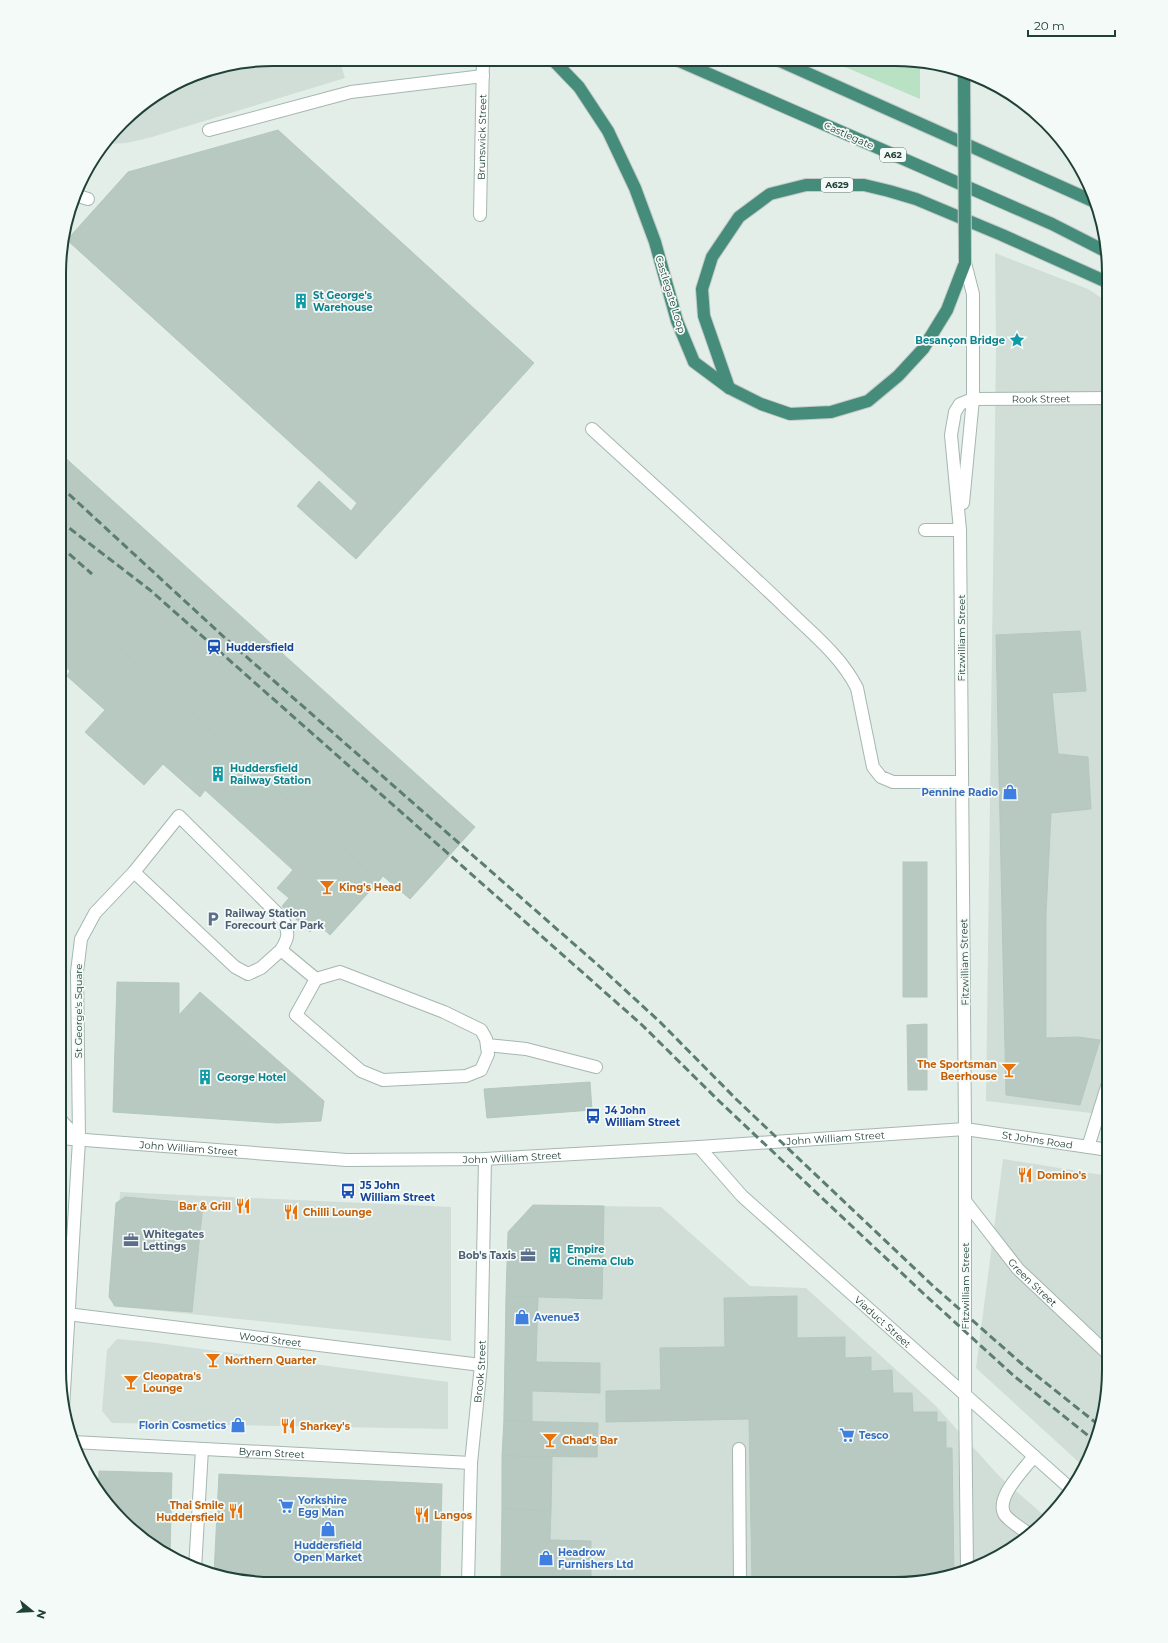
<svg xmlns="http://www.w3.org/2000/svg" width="1168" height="1643" viewBox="0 0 1168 1643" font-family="Montserrat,sans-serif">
<rect width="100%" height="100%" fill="#e3eee9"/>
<g fill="#d0ded7">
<polygon points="273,59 339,59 345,78 152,137 127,143 106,144 132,112 204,70"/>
<polygon points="995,253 1088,289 1109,303 1109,1115 986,1101 996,347"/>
<polygon points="1003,1159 1109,1176 1109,1384 1098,1439 1084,1467 976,1368"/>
<polygon points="120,1192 451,1207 451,1341 113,1306"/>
<polygon points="533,1205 661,1207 750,1286 806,1288 935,1405 1000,1477 1047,1518 1036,1531 989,1562 937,1580 895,1584 501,1583 502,1464 508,1232"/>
<polygon points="117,1339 150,1342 448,1382 448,1429 112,1423 102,1411 107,1350"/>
</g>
<polygon fill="#b9e1c3" points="831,61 920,61 920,99"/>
<g fill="#b7c9c1" stroke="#b4c8bf">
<polygon points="278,130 534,363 356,559 297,506 319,481 351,511 357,503 67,240 128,172"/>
<polygon points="61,454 475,827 410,899 383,876 379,881 60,595"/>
<polygon points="60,595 379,881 330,935 318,924 310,932 282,906 289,898 277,888 293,870 205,790 200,797 163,764 144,785 85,732 105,710 67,676 70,671 60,662"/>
<polygon points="1080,631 1086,691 1052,693 1058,754 1088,757 1091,809 1051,813 1046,914 1046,1038 1078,1037 1100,1040 1080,1105 1006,1095 996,635"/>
<rect x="903" y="862" width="24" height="135"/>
<polygon points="117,982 179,983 179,1015 200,992 324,1101 321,1121 277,1123 113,1112"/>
<polygon points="927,1024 927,1090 908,1090 907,1025"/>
<polygon points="590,1082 592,1110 487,1118 484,1089"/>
<polygon points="125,1197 203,1204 192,1312 115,1306 109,1297 116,1203"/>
<polygon points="533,1205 604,1206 602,1299 506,1296 508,1232"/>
<polygon points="506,1296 538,1297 536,1362 600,1363 600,1393 532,1391 532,1422 504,1421"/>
<polygon points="797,1296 797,1338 845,1337 845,1358 871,1357 871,1371 892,1370 893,1393 912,1393 913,1412 937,1412 937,1422 946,1422 946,1448 952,1448 954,1574 937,1580 895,1584 752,1584 749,1419 606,1422 606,1391 661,1390 660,1348 725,1347 724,1298"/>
<polygon points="504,1421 598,1423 597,1457 502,1456"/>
<polygon points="502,1456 552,1457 551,1511 502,1509"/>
<polygon points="99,1471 172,1473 170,1555 143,1540 103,1500 98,1492"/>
<polygon points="219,1474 442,1484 440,1583 245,1582 214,1574"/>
<polygon points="502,1509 551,1511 550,1540 591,1541 591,1577 501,1576"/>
<polygon points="501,1576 591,1577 590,1583 501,1583"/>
</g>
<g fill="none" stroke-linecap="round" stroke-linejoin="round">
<g stroke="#a5b7b0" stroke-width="14">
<g id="service">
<polyline points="209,130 351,92 483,76"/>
<polyline points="78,196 88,199"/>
<path d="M592 429C655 487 719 544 781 603 808 630 840 654 857 688L873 767 881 777 893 782H962"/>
<polyline points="925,530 960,530"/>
<path d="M281 950 261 968 248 974 235 967 134 872 179 816 283 919C289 933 289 937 281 950L316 979"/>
<polygon points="340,972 444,1012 481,1030 486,1039 488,1054 481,1070 466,1076 383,1080 361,1071 296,1015 316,979"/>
<polyline points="487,1045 526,1049 596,1067"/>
<path id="s1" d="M965 1201 1018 1269 1109 1355"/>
<polyline points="965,1393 967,1570"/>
<polyline points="739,1449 740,1584"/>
<path d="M1030 1535C1024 1530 1009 1521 1005 1515 994 1498 1024 1470 1034 1456"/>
<polyline points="195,1569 202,1449"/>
</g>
</g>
<g stroke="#a5b7b0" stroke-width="14">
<g id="pedestrian">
<polyline points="59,1118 79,1140"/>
<path id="s2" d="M73 1442 471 1463"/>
</g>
</g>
<g stroke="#a5b7b0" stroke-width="14">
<g id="minor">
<path id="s3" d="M480 215 483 60"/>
<path id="s4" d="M973 399 1109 398"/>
<path id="s5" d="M699 1147 742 1196 1072 1490"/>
<polyline points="1088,1147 1109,1080"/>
<path id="s6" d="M59 1313 481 1365"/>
<polyline points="965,1393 965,1129"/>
<polyline points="63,1408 79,1140 77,972 81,939 95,913 134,872"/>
<path id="s7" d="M468 1583 471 1463 481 1365 485 1159"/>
</g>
</g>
<g stroke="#a5b7b0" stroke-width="14">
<g id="tertiary">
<polyline points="963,503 973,399 973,294 965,263"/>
<polyline points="965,1129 960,530 951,435 955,412 960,404 973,399"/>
<path id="s8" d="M59 1138 347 1160 485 1159 699 1147 965 1129 1109 1150"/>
</g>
</g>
<g stroke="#c1cac7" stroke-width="14">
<g id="trunk">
<polyline points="553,60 579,87 608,131 635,188 655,242 677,321 694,362 729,388 761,404 790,414 831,412 868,401 898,376 923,349 947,310 965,263"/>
<polyline points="677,60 1052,224 1107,252"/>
<polyline points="778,60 1095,202"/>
<polyline points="729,388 704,316 702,289 712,257 739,217 770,194 806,185 864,185 889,191 916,199 1002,235 1109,283"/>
</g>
</g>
<use href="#service" stroke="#fff" stroke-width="12"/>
<use href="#pedestrian" stroke="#fff" stroke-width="12"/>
<use href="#minor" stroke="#fff" stroke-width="12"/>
<use href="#tertiary" stroke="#fff" stroke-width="12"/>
<use href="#trunk" stroke="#468c7a" stroke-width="12"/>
<g stroke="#5b7d73" stroke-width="3" stroke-dasharray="8 4" stroke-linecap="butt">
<polyline points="60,486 225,638 599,966 660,1022 737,1100 932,1285 1022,1364 1100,1426"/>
<polyline points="60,521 150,590 642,1025 719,1101 924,1294 1014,1376 1096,1442"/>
<polyline points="60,546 92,574"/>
</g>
<g stroke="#c1cac7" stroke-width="14" stroke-linecap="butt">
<polyline id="trunk-bridge" points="964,72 965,263"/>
</g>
<use href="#trunk-bridge" stroke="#468c7a" stroke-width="12"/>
</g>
<defs>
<g id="building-bare" transform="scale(1.2)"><path d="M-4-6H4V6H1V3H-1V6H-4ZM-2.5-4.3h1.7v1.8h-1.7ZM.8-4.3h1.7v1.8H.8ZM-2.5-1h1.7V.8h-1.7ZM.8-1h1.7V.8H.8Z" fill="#0f9aa8" stroke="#f4faf7" stroke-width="2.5" paint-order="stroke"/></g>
<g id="sight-bare" transform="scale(1.2)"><path d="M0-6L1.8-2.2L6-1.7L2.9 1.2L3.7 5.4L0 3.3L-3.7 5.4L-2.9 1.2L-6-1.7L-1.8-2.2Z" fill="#0f9aa8" stroke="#f4faf7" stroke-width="2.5" paint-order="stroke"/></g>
<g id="station-bare" transform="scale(1.2)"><path d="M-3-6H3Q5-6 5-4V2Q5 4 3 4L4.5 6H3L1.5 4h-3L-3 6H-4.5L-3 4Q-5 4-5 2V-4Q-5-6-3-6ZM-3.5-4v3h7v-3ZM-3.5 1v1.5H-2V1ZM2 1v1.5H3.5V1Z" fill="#1a4fb4" stroke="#f4faf7" stroke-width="2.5" paint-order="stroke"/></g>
<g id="shop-bare" transform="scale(1.2)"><path d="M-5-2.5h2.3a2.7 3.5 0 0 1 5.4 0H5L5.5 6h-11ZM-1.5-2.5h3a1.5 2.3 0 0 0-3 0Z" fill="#3f7fe0" stroke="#f4faf7" stroke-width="2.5" paint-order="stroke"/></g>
<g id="bar-bare" transform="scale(1.2)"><path d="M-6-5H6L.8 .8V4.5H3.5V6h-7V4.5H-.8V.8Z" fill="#e8710a" stroke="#f4faf7" stroke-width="2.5" paint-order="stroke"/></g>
<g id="parking-bare" transform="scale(1.2)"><path d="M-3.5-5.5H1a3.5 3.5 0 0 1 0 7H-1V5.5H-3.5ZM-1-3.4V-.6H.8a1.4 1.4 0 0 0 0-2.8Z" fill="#5c6f8a" stroke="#f4faf7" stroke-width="2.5" paint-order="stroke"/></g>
<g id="bus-bare" transform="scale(1.2)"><path d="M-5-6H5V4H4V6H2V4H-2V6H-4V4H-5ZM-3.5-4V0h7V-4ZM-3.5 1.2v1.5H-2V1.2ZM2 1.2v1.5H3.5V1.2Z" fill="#1a4fb4" stroke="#f4faf7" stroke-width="2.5" paint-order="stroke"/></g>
<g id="restaurant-bare" transform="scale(1.2)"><path d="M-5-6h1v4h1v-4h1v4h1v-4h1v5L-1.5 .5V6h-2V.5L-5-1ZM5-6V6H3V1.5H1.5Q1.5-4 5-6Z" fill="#e8710a" stroke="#f4faf7" stroke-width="2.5" paint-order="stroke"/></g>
<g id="office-bare" transform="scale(1.2)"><path d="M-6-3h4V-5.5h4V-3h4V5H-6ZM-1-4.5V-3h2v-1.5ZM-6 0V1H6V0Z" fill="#5c6f8a" stroke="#f4faf7" stroke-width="2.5" paint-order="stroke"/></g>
<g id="supermarket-bare" transform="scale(1.2)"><path d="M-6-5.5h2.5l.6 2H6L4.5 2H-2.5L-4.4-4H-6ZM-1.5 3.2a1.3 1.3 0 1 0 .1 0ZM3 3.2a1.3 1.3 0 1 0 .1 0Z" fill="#3f7fe0" stroke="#f4faf7" stroke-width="2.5" paint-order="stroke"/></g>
</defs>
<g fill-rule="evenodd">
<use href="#building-bare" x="301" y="301"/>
<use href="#sight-bare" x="1017" y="340"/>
<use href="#station-bare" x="214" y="647"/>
<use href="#building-bare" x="218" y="774"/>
<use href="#shop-bare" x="1010" y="792"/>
<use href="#bar-bare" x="327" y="887"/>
<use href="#parking-bare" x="213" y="919"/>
<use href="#bar-bare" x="1009" y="1070"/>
<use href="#building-bare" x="205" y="1077"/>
<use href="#bus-bare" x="593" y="1116"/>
<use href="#restaurant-bare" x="1025" y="1175"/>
<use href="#bus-bare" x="348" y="1191"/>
<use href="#restaurant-bare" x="243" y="1206"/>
<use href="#restaurant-bare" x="291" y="1212"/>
<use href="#office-bare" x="131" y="1240"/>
<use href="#office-bare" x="528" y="1255"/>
<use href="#building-bare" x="555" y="1255"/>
<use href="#shop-bare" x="522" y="1317"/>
<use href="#bar-bare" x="213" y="1360"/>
<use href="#bar-bare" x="131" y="1382"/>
<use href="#shop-bare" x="238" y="1425"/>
<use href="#restaurant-bare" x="288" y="1426"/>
<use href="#supermarket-bare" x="847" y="1435"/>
<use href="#bar-bare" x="550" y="1440"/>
<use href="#supermarket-bare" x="286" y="1506"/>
<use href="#restaurant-bare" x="236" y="1511"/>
<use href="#restaurant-bare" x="422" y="1515"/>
<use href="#shop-bare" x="328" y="1529"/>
<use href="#shop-bare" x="546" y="1558"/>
</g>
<g text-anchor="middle" stroke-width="3.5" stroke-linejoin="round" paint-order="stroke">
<g fill="#f4faf7" stroke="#607871" stroke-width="1">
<rect x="880" y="148" width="26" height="14" rx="3"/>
<rect x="821" y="178" width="32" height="14" rx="3"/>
</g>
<g font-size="9" font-weight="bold" fill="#204137">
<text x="893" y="158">A62</text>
<text x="837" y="188">A629</text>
</g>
<g font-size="10" fill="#204137" stroke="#f4faf7">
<text transform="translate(849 135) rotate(24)" y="4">Castlegate</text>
<text dy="4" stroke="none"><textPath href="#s3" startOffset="78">Brunswick Street</textPath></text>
<text transform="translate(671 294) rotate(73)" y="4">Castlegate Loop</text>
<text dy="4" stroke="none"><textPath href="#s4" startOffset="68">Rook Street</textPath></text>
<text transform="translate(961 638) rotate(-90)" y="4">Fitzwilliam Street</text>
<text transform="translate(964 962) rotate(-91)" y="4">Fitzwilliam Street</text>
<text transform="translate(78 1011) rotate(-90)" y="4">St George's Square</text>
<text dy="4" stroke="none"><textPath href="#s8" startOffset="778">John William Street</textPath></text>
<text dy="4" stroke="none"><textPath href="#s8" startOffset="981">St Johns Road</textPath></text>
<text dy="4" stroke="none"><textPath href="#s8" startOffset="130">John William Street</textPath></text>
<text dy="4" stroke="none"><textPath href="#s8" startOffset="454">John William Street</textPath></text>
<text dy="4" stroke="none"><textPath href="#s1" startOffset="106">Green Street</textPath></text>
<text transform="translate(965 1286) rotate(-90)" y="4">Fitzwilliam Street</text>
<text dy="4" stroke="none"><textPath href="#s5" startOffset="254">Viaduct Street</textPath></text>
<text dy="4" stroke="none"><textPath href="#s6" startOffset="213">Wood Street</textPath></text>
<text dy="4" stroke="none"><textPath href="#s7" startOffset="212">Brook Street</textPath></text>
<text dy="4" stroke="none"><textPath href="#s2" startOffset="199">Byram Street</textPath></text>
</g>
<g font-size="10" font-weight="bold" fill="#0d838f" stroke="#f4faf7" text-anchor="start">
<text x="313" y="299">St George's<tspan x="313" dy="12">Warehouse</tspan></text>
<text x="1005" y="344" text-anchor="end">Besançon Bridge</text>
<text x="230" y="772">Huddersfield<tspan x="230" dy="12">Railway Station</tspan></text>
<text x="217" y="1081">George Hotel</text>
<text x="567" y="1253">Empire<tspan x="567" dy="12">Cinema Club</tspan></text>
</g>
<g font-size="10" font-weight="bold" fill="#164399" stroke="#f4faf7" text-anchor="start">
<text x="226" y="651">Huddersfield</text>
<text x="605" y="1114">J4 John<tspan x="605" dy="12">William Street</tspan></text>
<text x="360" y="1189">J5 John<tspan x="360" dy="12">William Street</tspan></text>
</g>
<g font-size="10" font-weight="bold" fill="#366cbe" stroke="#f4faf7" text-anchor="start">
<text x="998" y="796" text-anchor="end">Pennine Radio</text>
<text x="534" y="1321">Avenue3</text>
<text x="226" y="1429" text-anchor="end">Florin Cosmetics</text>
<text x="859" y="1439">Tesco</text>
<text x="298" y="1504">Yorkshire<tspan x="298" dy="12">Egg Man</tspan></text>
<text x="328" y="1549" text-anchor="middle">Huddersfield<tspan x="328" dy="12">Open Market</tspan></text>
<text x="558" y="1556">Headrow<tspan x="558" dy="12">Furnishers Ltd</tspan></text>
</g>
<g font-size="10" font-weight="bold" fill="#c56008" stroke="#f4faf7" text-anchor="start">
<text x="339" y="891">King's Head</text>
<text x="997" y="1068" text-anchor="end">The Sportsman<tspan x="997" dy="12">Beerhouse</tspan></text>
<text x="1037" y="1179">Domino's</text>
<text x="231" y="1210" text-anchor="end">Bar &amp; Grill</text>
<text x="303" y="1216">Chilli Lounge</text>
<text x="225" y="1364">Northern Quarter</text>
<text x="143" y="1380">Cleopatra's<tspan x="143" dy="12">Lounge</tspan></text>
<text x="300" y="1430">Sharkey's</text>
<text x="562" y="1444">Chad's Bar</text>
<text x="224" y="1509" text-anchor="end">Thai Smile<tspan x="224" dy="12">Huddersfield</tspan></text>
<text x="434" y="1519">Langos</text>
</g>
<g font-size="10" font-weight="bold" fill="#4e5e75" stroke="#f4faf7" text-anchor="start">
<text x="225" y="917">Railway Station<tspan x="225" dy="12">Forecourt Car Park</tspan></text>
<text x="143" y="1238">Whitegates<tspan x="143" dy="12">Lettings</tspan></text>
<text x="516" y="1259" text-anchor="end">Bob's Taxis</text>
</g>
</g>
<path d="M0 0H1168V1643H0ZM273 66H895A207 207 0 0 1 1102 273V1370A207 207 0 0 1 895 1577H273A207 207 0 0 1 66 1370V273A207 207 0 0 1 273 66Z" fill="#f4faf7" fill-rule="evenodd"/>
<path fill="none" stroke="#204137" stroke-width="2" d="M273 66H895A207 207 0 0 1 1102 273V1370A207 207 0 0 1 895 1577H273A207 207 0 0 1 66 1370V273A207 207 0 0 1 273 66Z"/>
<g transform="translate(32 1611) rotate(108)" stroke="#f4faf7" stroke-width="3" paint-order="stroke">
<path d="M0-3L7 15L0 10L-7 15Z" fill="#204137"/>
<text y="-6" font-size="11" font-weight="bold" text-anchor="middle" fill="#204137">N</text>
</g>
<path d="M1028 30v6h87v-6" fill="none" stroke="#204137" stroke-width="2"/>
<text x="1034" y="30" font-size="12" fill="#204137" stroke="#f4faf7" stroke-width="3" paint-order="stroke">20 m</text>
</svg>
